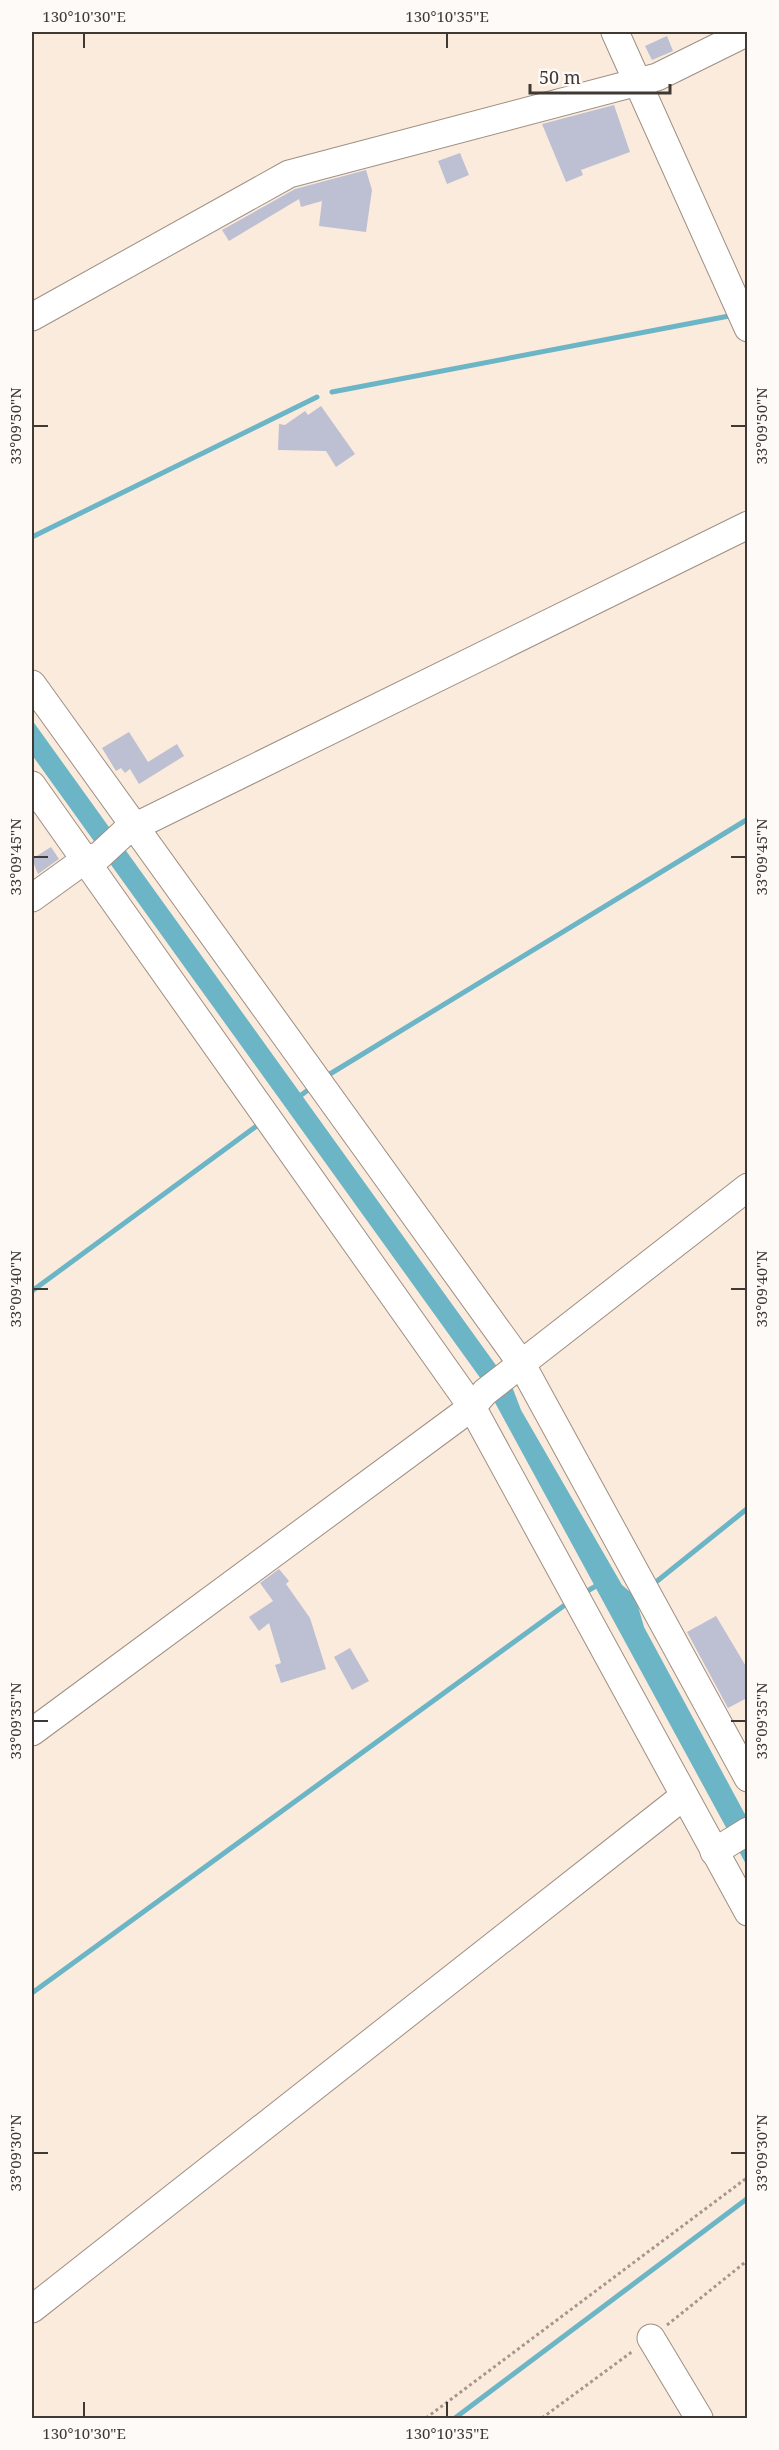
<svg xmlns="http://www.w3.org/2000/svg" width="779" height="2450" viewBox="0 0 779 2450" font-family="'Noto Serif',serif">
<rect width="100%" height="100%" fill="#fbebdc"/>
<polygon fill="#6bb5c6" points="32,720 513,1389 521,1410 622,1585 635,1596 644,1627 747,1818 747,1866 486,1386 32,755"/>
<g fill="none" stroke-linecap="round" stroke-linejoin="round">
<g stroke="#6bb5c6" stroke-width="5">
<polyline points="332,392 729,316"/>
<polyline points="32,537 317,397"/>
<polyline points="325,1077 748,819"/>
<polyline points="296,1099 312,1087"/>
<polyline points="32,1291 258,1125"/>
<polyline points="651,1586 748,1508"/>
<polyline points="584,1593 601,1583"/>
<polyline points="32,1993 569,1602"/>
<polyline points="455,2418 748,2198"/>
</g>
</g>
<g fill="#bdbfd2">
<polygon points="667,36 673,51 652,60 645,46"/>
<polygon points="614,105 630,152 581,170 583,175 566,182 542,124"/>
<polygon points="460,153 469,175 447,184 438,161"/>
<polygon points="366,170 372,190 366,232 319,226 322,201 301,207 299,199 229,241 222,230 295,189"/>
<polygon points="321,406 355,454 336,467 326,451 278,450 279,424 285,425 305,411 308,415"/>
<polygon points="129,732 148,762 177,744 184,756 139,784 130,769 125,773 121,768 116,771 102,748"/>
<polygon points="51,847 59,859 38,874 32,859"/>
<polygon points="279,1569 289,1581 286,1584 310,1618 326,1669 281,1683 275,1665 281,1663 269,1623 259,1631 249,1617 273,1601 260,1583"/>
<polygon points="716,1616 747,1668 747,1698 728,1708 687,1632"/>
<polygon points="350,1648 369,1681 352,1690 334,1657"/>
</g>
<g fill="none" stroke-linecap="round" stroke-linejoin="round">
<g stroke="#9e8f82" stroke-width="29">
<g id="minor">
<polyline points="615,32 748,328"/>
<polyline points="32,317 289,174 657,77 748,32"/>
<polyline points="32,684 521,1363 748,1778"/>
<polyline points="32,785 472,1407 748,1912"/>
<polyline points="32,898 86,859 99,856 126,831 748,525"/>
<polyline points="32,1732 472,1407 485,1392 748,1187"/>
<polyline points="714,1852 748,1831"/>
<polyline points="32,2309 684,1796"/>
<polyline points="651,2338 699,2418"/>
</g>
</g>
<g stroke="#a4988d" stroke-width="3" stroke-dasharray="3 3" stroke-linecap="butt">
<polyline points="667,2325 748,2260"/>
<polyline points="426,2418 748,2177"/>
<polyline points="542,2418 633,2351"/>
</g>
<use href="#minor" stroke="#fff" stroke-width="27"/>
</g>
<path fill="none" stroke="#3f3833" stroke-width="2" d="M84 33V48M447 33V48M33 426H48M731 426H746M33 857H48M731 857H746M33 1289H48M731 1289H746M33 1721H48M731 1721H746M33 2153H48M731 2153H746M84 2402V2417M447 2402V2417"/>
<rect width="779" height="2450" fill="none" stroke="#fefaf8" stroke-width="66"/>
<path d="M530 84v9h140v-9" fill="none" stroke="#3f3833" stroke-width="3"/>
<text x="539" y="84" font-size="18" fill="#3f3833" stroke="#fefaf8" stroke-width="4.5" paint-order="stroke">50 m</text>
<rect x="33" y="33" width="713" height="2384" fill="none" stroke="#3f3833" stroke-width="2"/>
<g font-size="15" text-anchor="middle" fill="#3f3833">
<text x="84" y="22">130°10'30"E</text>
<text x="447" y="22">130°10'35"E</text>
<text transform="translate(16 426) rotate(-90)" y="5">33°09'50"N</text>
<text transform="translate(762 426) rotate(-90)" y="5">33°09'50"N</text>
<text transform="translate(16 857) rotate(-90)" y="5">33°09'45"N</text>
<text transform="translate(762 857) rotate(-90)" y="5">33°09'45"N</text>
<text transform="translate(16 1289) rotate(-90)" y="5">33°09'40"N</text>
<text transform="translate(762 1289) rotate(-90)" y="5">33°09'40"N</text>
<text transform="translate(16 1721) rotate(-90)" y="5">33°09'35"N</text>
<text transform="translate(762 1721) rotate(-90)" y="5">33°09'35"N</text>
<text transform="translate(16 2153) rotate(-90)" y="5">33°09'30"N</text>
<text transform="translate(762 2153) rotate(-90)" y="5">33°09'30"N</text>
<text x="84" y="2439">130°10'30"E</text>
<text x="447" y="2439">130°10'35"E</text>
</g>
</svg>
